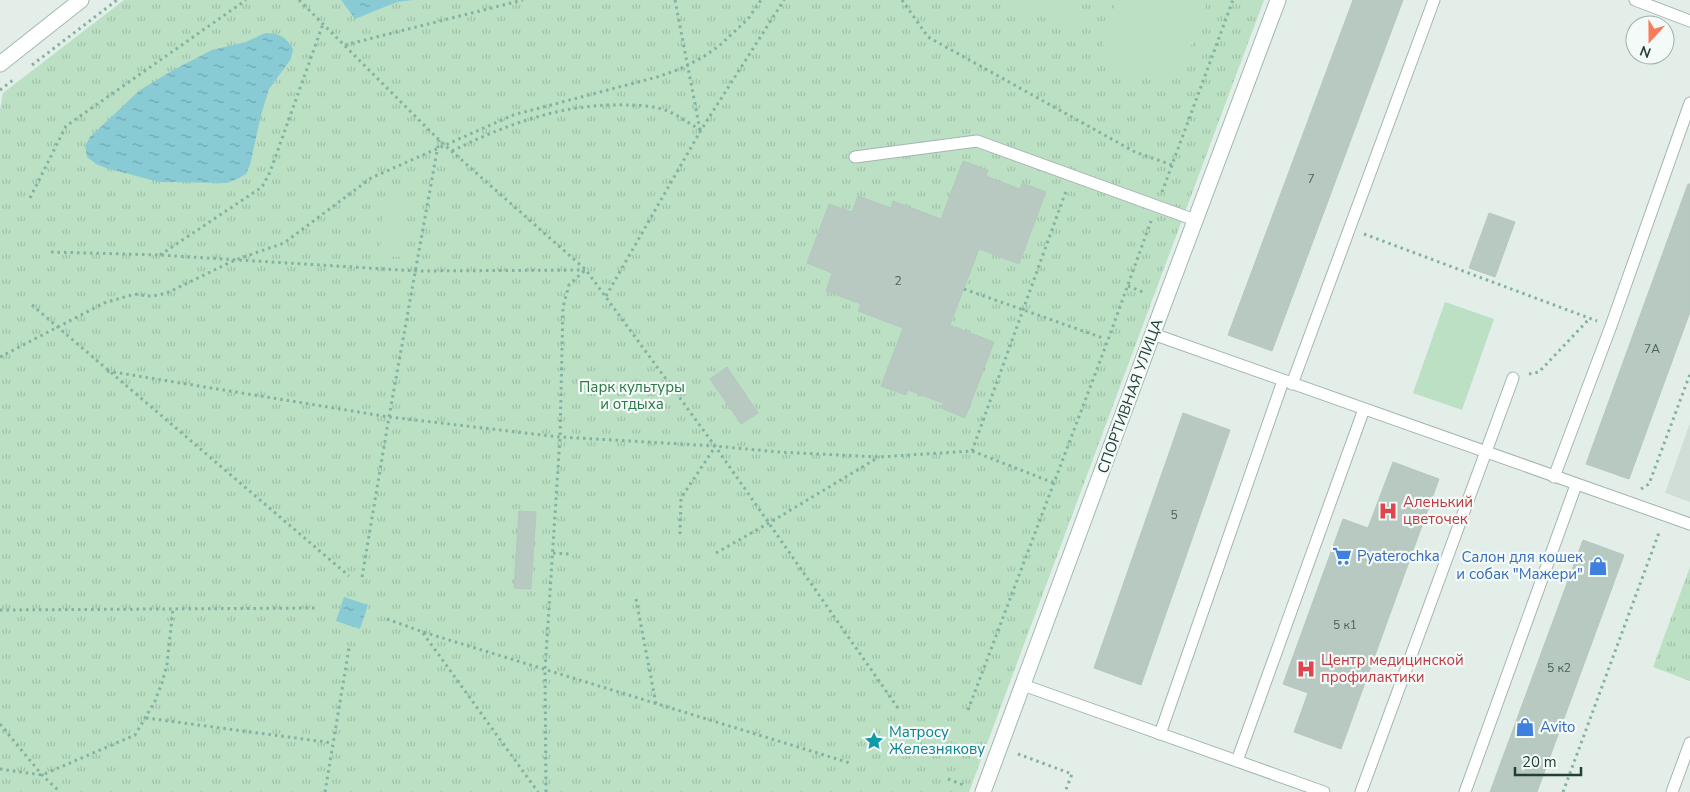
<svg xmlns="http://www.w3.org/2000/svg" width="1690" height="792" viewBox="0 0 1690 792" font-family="'Nunito Sans',sans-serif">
<defs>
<pattern id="park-tufts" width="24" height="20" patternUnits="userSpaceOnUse" patternTransform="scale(1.25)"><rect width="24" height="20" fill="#bbe0c4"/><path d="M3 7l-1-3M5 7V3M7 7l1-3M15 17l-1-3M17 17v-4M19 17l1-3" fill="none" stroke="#a0c1a9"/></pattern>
<pattern id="water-ripples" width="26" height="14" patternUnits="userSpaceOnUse" patternTransform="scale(1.25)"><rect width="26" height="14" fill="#89cbd5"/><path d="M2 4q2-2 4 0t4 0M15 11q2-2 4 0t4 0" fill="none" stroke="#70a6ae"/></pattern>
</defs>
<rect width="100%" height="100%" fill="#e3eee9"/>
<polygon fill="#d1ded7" points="1690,423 1690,502 1665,493"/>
<g fill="url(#park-tufts)">
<polygon points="124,0 1264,0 969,792 0,792 0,110 3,93"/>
<polygon points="1690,567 1690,681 1653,667"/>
</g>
<g fill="#bbe0c4">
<polygon points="998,0 1083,0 1073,28"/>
<path d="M1117 0H1208L1183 68C1176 75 1169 80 1159 80 1151 81 1120 70 1114 65 1109 61 1106 55 1104 49 1100 33 1112 15 1117 0Z"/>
<polygon points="384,203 405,204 401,257 380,256"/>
<polygon points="1445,302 1494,319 1462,410 1413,393"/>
</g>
<g fill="url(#water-ripples)">
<polygon points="341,0 413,0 397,2 355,19"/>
<path d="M265 33C280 33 286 37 293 49L291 59 269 89 261 115 250 165 246 174 237 179 227 183 159 182 106 168 96 164 87 157 85 146 90 137 140 90 177 68 212 50 246 42Z"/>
<polygon points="344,597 368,605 360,629 336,621"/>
</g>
<g fill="#b8c9c1" stroke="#b5c8bf">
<polygon points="1353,0 1403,0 1272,351 1228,335"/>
<polygon points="963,161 988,170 986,176 1020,189 1022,183 1046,192 1019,264 979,249 950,325 994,342 965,418 941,408 943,403 908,390 906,395 881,386 903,328 858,311 861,304 826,291 832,273 807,263 829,204 852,212 858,196 891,208 893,201 941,219"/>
<polygon points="1688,184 1690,184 1690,312 1629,479 1586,464"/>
<polygon points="1489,213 1515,222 1495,277 1469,268"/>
<polygon points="727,367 758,413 741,424 710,379"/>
<polygon points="1183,413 1230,430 1141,685 1094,668"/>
<polygon points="1393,462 1439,479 1341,749 1294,732 1308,693 1283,684 1343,519 1368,528"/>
<polygon points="519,511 536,512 531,589 514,588"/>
<polygon points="1583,540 1624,555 1537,792 1490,792"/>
</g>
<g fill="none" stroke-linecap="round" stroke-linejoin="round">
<g stroke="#a5b6b0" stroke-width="13">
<g id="lane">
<polyline points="1635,0 1690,21"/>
<polyline points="855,157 977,141 1195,220"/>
<polyline points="1153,334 1690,524"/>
<polyline points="1292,384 1434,0"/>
<polyline points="1554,477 1611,326 1690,103"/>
<polyline points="1023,685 1324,792"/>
<polyline points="1160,734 1283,381"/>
<polyline points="1237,761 1364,409"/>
<polyline points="1361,792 1513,378"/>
<polyline points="1465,792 1576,485"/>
<polyline points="1672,792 1690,743"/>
</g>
</g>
<g stroke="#a1bab0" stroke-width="17">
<g id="secondary">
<polyline points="0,64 81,0"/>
<polyline points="983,792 1163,306 1278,0"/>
</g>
</g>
<g stroke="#82b3a2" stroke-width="3" stroke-dasharray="2.5 4" stroke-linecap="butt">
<polyline points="299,0 439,140 586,270 715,446 900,711"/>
<polyline points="675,0 700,130"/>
<polyline points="902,0 928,37 1135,152 1172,165"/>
<polyline points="345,45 523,0"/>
<polyline points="32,65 117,0"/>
<polyline points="0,90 13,80"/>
<path d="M452 151C507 124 564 103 626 105 639 105 655 106 668 111 679 116 690 124 701 130"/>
<polyline points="1162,192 1233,0"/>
<polyline points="30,198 66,126 246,0"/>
<polyline points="1364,234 1597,321"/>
<polyline points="51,252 159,255 417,271 585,270"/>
<polyline points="160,255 262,187 270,172 323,24"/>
<polyline points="1128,286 1145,293"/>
<polyline points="964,289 1103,338"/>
<polyline points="606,296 701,130 784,0"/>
<polyline points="32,305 349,576"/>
<polyline points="0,357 104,303 135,294 147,296 159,295 169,292 235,260 284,243 371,178 513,115 657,77 680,69 703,57 719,46 748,19 761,0"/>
<polyline points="107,371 389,417 560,437 715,446 778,452 879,457 972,451 1054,483"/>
<polyline points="1529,374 1539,372 1590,318"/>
<polyline points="972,451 1066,191"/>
<polyline points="1641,489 1649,484 1690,374"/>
<polyline points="680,534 681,498 715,447"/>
<polyline points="553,553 569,554"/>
<polyline points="716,553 769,523 879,457"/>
<polyline points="362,577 389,417 439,140"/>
<polyline points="636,599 656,704"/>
<polyline points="0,610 316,608"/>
<polyline points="387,619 423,632 850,763"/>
<polyline points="423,633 538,792"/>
<polyline points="968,710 1108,340 1151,221"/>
<polyline points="146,718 333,743"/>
<polyline points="0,724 42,775 60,792"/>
<polyline points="1018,754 1072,774 1065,792"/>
<polyline points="0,769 42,775 135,735 155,701 162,683 167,664 173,609"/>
<polyline points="948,779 966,786"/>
<polyline points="325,792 349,648"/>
<polyline points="546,792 545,670 560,437 563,307 569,285 585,270"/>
<polyline points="1563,792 1660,530"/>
</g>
<use href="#lane" stroke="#fff" stroke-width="11"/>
<use href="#secondary" stroke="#fff" stroke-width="15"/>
</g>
<defs>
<g id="hospital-bare" transform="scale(1.5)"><path d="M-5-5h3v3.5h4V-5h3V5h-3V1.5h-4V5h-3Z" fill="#e0444e" stroke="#f4faf7" stroke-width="2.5" paint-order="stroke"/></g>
<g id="supermarket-bare" transform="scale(1.5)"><path d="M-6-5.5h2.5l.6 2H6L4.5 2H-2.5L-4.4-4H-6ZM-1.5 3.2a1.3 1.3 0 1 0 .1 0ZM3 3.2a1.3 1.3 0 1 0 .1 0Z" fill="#3f7fe0" stroke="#f4faf7" stroke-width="2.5" paint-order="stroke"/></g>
<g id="shop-bare" transform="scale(1.5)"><path d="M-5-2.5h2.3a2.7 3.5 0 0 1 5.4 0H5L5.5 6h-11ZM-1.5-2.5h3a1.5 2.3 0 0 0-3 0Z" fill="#3f7fe0" stroke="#f4faf7" stroke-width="2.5" paint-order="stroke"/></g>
<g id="sight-bare" transform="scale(1.5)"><path d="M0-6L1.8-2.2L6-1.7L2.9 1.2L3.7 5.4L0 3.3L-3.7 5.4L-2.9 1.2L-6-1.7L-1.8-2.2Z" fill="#0f9aa8" stroke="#f4faf7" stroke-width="2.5" paint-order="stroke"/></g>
</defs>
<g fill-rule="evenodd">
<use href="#hospital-bare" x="1388" y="511"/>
<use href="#supermarket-bare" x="1342" y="556"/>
<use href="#shop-bare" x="1598" y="566"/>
<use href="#hospital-bare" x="1306" y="669"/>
<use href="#shop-bare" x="1525" y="727"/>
<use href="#sight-bare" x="874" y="741"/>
</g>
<g text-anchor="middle" stroke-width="4.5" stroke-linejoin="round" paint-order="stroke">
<g font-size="12" fill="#48625a">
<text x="1311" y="183">7</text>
<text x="898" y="285">2</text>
<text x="1652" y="353">7А</text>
<text x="1174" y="519">5</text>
<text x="1345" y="629">5 к1</text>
<text x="1559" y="672">5 к2</text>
</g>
<g font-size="15" fill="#2a7946" stroke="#f4faf7">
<text x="632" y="392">Парк культуры<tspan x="632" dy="17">и отдыха</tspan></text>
</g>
<g font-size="15" fill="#224037" stroke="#f4faf7">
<text transform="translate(1130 396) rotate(-70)" y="5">СПОРТИВНАЯ УЛИЦА</text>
</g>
<g font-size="15" fill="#be3a42" stroke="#f4faf7" text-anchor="start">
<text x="1403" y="507">Аленький<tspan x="1403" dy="17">цветочек</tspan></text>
<text x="1321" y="665">Центр медицинской<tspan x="1321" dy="17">профилактики</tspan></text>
</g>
<g font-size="15" fill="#366cbe" stroke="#f4faf7" text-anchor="start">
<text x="1357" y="561">Pyaterochka</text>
<text x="1583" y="562" text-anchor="end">Салон для кошек<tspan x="1583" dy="17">и собак "Мажери"</tspan></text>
<text x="1540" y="732">Avito</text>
</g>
<g font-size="15" fill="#0d838f" stroke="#f4faf7" text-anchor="start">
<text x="889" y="737">Матросу<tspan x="889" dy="17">Железнякову</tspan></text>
</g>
</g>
<g transform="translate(1650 40) rotate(201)"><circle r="24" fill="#f4faf7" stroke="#a0b0aa"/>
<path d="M0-4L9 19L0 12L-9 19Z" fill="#f87a57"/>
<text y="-8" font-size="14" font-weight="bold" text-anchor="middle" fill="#224037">N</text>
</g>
<path d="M1515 767v8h66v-8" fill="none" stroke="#224037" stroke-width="2.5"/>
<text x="1522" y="767" font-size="15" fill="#224037" stroke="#f4faf7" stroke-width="4" paint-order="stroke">20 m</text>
</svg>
